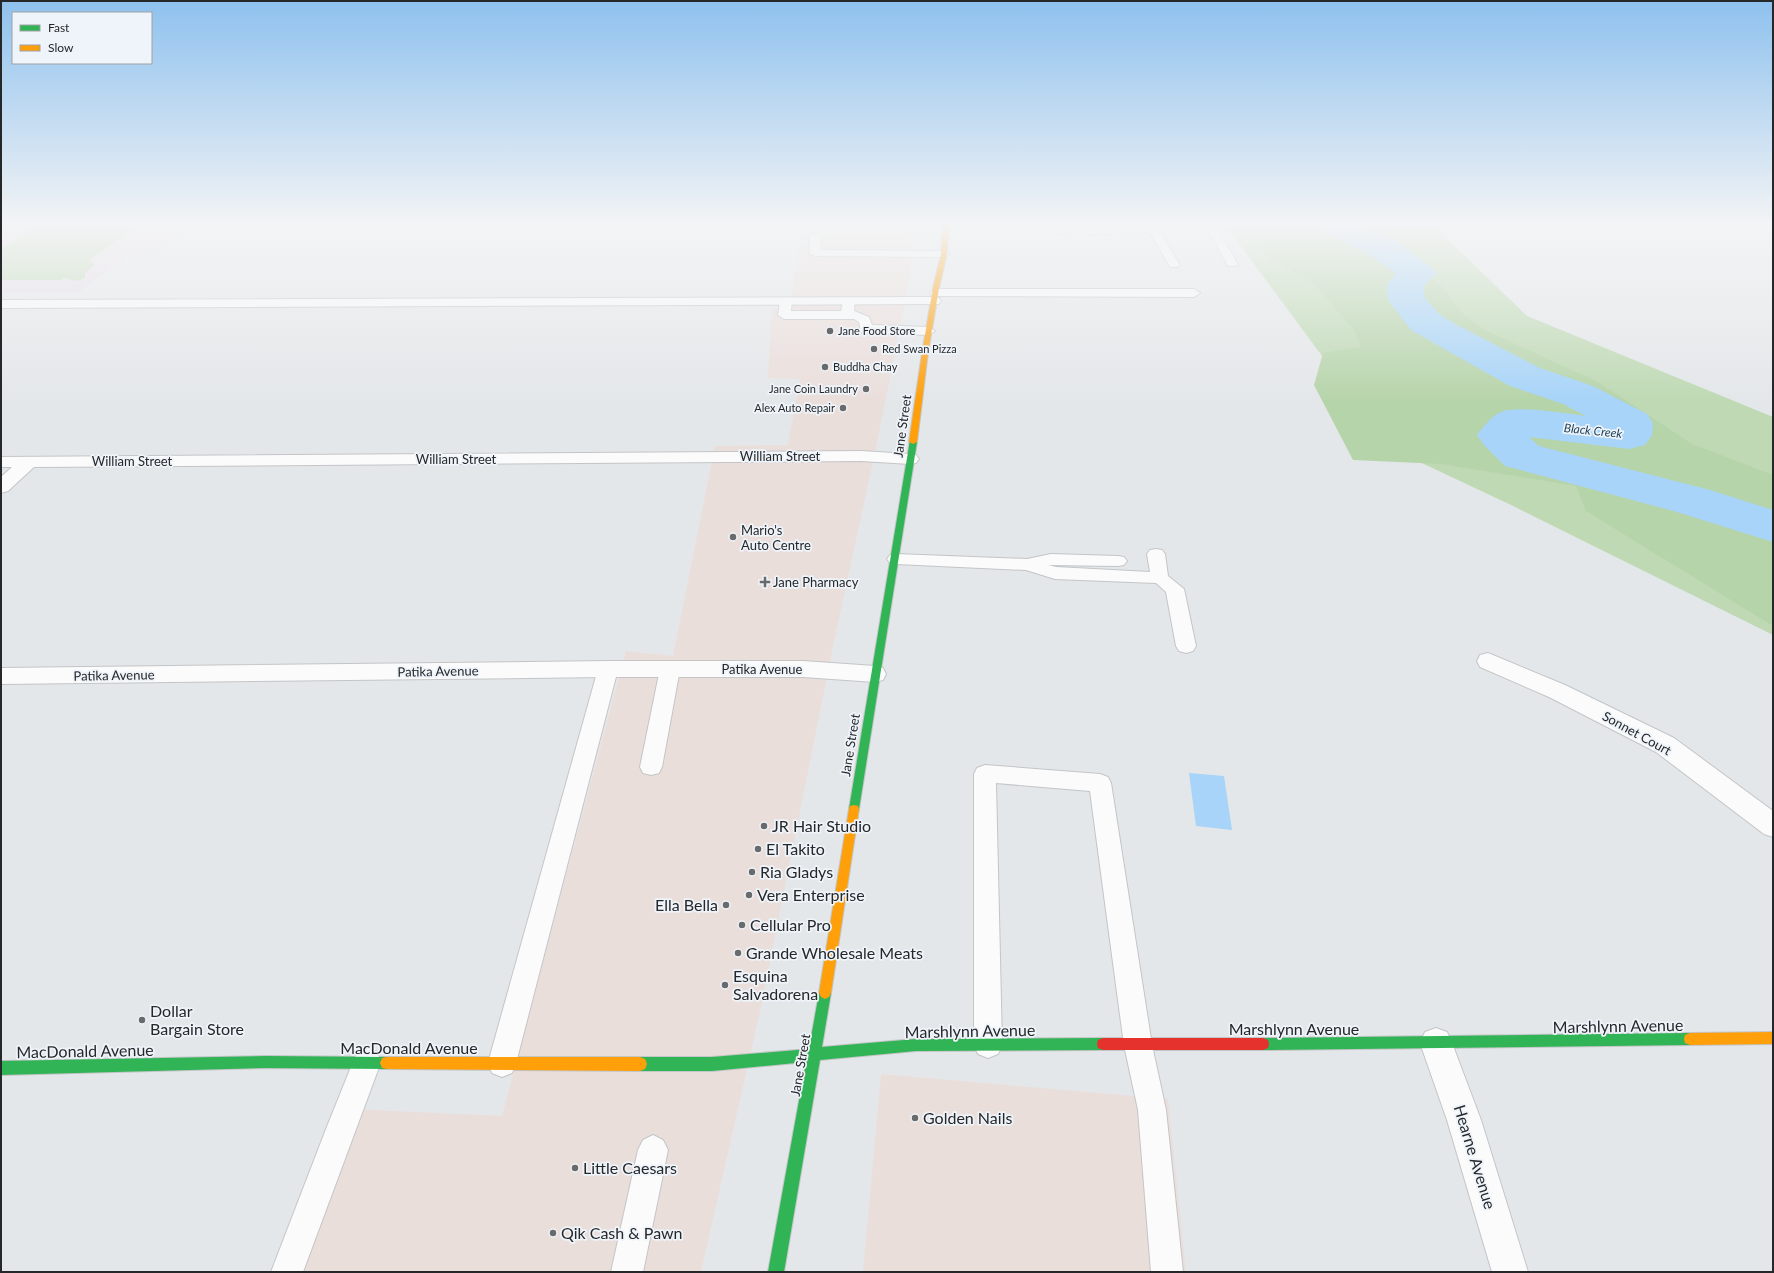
<svg xmlns="http://www.w3.org/2000/svg" width="1774" height="1273" viewBox="0 0 1774 1273" font-family="Lato,sans-serif">
<rect width="100%" height="100%" fill="#e4e7e9"/>
<g fill="#eadedb">
<polygon points="831,223 916,223 907,291 877,443 834,642 759,1016 701,1272 293,1272 350,1109 502,1116 626,651 673,656 715,446 788,445 800,379 768,378 772,309 793,310 792,296 800,237 808,233 829,232"/>
<polygon points="881,1074 1168,1099 1186,1272 863,1272"/>
</g>
<polygon fill="#e7dde7" points="1,223 196,223 155,253 131,253 79,292 1,292"/>
<g fill="#bed9b3">
<polygon points="16,223 143,223 89,260 94,265 85,273 85,278 77,281 64,278 61,280 1,280 1,248 33,229 6,229"/>
<polygon points="1230,223 1441,223 1440,232 1527,316 1773,417 1773,635 1511,505 1390,448 1229,230"/>
</g>
<polygon fill="#b6d4aa" points="1246,223 1386,223 1388,244 1442,287 1462,313 1485,330 1598,382 1692,444 1773,475 1773,626 1586,511 1576,486 1441,464 1353,460 1314,385 1323,353 1361,347 1355,331 1311,281 1264,255"/>
<polygon fill="#a7d4f8" points="1189,773 1224,776 1232,830 1196,826"/>
<g fill="none" stroke-linecap="round" stroke-linejoin="round">
<path fill="#a7d4f8" fill-rule="evenodd" d="M1316 223C1328 222 1343 221 1356 223 1372 225 1427 260 1436 273L1423 287 1425 298 1439 314 1457 325 1540 368 1593 386 1647 414 1653 423 1652 435 1645 445 1629 449 1529 437 1539 446 1710 490 1773 510V542L1677 512 1505 466 1484 445 1477 435C1483 427 1490 418 1499 413 1515 404 1566 414 1586 416L1563 404 1510 386 1411 330 1388 300 1387 285 1396 274 1370 255 1321 230Z"/>
<g stroke="#c3c5c7" stroke-width="2">
<g id="lane">
<path d="M1035 223H1049L1070 229 1071 231C1064 239 1045 229 1036 225Z"/>
<polygon points="1204,223 1214,223 1238,264 1236,266 1228,266"/>
<polygon points="907,226 945,227 950,230 945,233 903,231 902,229"/>
<polygon points="1147,226 1159,230 1180,265 1178,267 1170,267 1151,234 1146,232 1087,234 1082,231 1087,228"/>
<polygon points="815,233 820,236 821,250 944,251 950,254 944,257 815,256 809,253 810,236"/>
<polygon points="936,289 1194,289 1200,293 1194,297 932,296 930,293"/>
<polygon points="786,297 792,301 791,311 841,311 843,301 849,297 855,301 854,311 869,317 872,325 929,327 935,331 929,335 866,333 861,332 859,322 854,319 784,319 778,315 780,301"/>
<polygon points="1156,549 1162,550 1165,554 1168,576 1184,589 1196,646 1193,651 1186,653 1179,651 1176,646 1166,592 1156,583 1055,579 1026,570 896,564 890,563 887,559 890,555 896,554 1027,559 1051,554 1118,556 1124,557 1127,561 1124,565 1118,566 1048,565 1056,567 1150,572 1147,554 1150,550"/>
<polygon points="608,662 615,664 618,669 516,1063 512,1073 502,1077 492,1073 488,1063 598,669 601,664"/>
<polygon points="670,662 677,664 680,669 662,767 659,773 651,775 643,773 640,767 660,669 663,664"/>
<polygon points="985,765 1100,774 1108,777 1111,783 1152,1045 1166,1110 1183,1272 1151,1272 1138,1110 1124,1045 1090,791 996,783 1002,1045 998,1054 988,1058 978,1054 974,1045 974,774 977,768"/>
<polygon points="367,1048 377,1052 381,1062 303,1272 271,1272 326,1129 357,1052"/>
<polygon points="653,1135 663,1140 668,1150 643,1272 611,1272 638,1150 643,1140"/>
</g>
</g>
<g stroke="#c3c5c7" stroke-width="2">
<g id="street">
<polygon points="934,297 939,298 941,301 939,304 1,308 1,300"/>
<polygon points="861,451 910,454 916,455 919,459 916,463 910,464 861,461 34,467 8,491 1,493 1,477 12,467 1,467 1,457"/>
<polygon points="1488,653 1565,685 1674,738 1773,811 1773,837 1764,834 1656,752 1549,697 1480,667 1477,661 1480,655"/>
<polygon points="608,661 803,661 875,666 883,668 886,674 883,680 875,682 803,677 608,677 1,684 1,668"/>
<polygon points="1436,1028 1447,1032 1452,1043 1481,1120 1528,1272 1492,1272 1447,1120 1420,1043 1425,1032"/>
</g>
</g>
<g stroke="#c3c5c7" stroke-width="2">
<g id="fast">
<polygon points="910,440 913,440 917,442 859,809 858,812 854,813 850,812 849,809"/>
<polygon points="825,987 829,989 831,993 822,1047 916,1039 1103,1038 1108,1040 1109,1044 1108,1048 1103,1050 916,1051 820,1060 784,1272 768,1272 806,1062 712,1071 640,1071 635,1069 633,1064 635,1059 640,1057 712,1057 809,1049 819,993 821,989"/>
<polygon points="1690,1033 1695,1035 1696,1039 1695,1043 1690,1045 1263,1050 1258,1048 1257,1044 1258,1040 1263,1038"/>
<polygon points="265,1056 387,1057 392,1058 394,1063 392,1068 387,1069 265,1068 1,1075 1,1061"/>
</g>
</g>
<g stroke="#c3c5c7" stroke-width="2">
<g id="slow">
<polygon points="943,223 949,223 947,254 939,288 928,353 917,442 913,444 909,442 922,353 933,288 941,254"/>
<polygon points="854,805 858,806 859,809 831,993 829,997 825,999 821,997 819,993 849,809 850,806"/>
<polygon points="1773,1032 1773,1044 1690,1045 1685,1043 1684,1039 1685,1035 1690,1033"/>
<polygon points="387,1057 640,1057 645,1059 647,1064 645,1069 640,1071 387,1069 382,1068 380,1063 382,1058"/>
</g>
</g>
<g stroke="#c3c5c7" stroke-width="2">
<polygon id="jam" points="1103,1038 1263,1038 1268,1040 1269,1044 1268,1048 1263,1050 1103,1050 1098,1048 1097,1044 1098,1040"/>
</g>
<use href="#lane" fill="#fbfbfc" fill-rule="evenodd"/>
<use href="#street" fill="#fbfbfc" fill-rule="evenodd"/>
<use href="#fast" fill="#30b455" fill-rule="evenodd"/>
<use href="#slow" fill="#ff9f0a" fill-rule="evenodd"/>
<use href="#jam" fill="#e5322d" fill-rule="evenodd"/>
</g>
<linearGradient id="sky" x2="0" y2="1"><stop stop-color="#8ec1ee"/><stop offset="0.56" stop-color="#f3f4f5"/><stop offset="1" stop-color="#f3f4f5" stop-opacity="0"/></linearGradient>
<rect width="1774" height="401" fill="url(#sky)"/>
<g fill="#686a6c" stroke="#eef4fa" stroke-width="1.5">
<circle cx="830" cy="331" r="4"/>
<circle cx="874" cy="349" r="4"/>
<circle cx="825" cy="367" r="4"/>
<circle cx="866" cy="389" r="4"/>
<circle cx="843" cy="408" r="4"/>
<circle cx="733" cy="537" r="4"/>
<path d="M763 576h4v4h4v4h-4v4h-4v-4h-4v-4h4z"/>
<circle cx="764" cy="826" r="4"/>
<circle cx="758" cy="849" r="4"/>
<circle cx="752" cy="872" r="4"/>
<circle cx="749" cy="895" r="4"/>
<circle cx="726" cy="905" r="4"/>
<circle cx="742" cy="925" r="4"/>
<circle cx="738" cy="953" r="4"/>
<circle cx="725" cy="985" r="4"/>
<circle cx="142" cy="1020" r="4"/>
<circle cx="915" cy="1118" r="4"/>
<circle cx="575" cy="1168" r="4"/>
<circle cx="553" cy="1233" r="4"/>
</g>
<g text-anchor="middle" stroke-width="3.5" stroke-linejoin="round" paint-order="stroke">
<g font-size="11" fill="#252729" stroke="#eef4fa" text-anchor="start">
<text x="838" y="335">Jane Food Store</text>
<text x="882" y="353">Red Swan Pizza</text>
<text x="833" y="371">Buddha Chay</text>
<text x="858" y="393" text-anchor="end">Jane Coin Laundry</text>
<text x="835" y="412" text-anchor="end">Alex Auto Repair</text>
</g>
<g font-size="12" font-style="italic" fill="#183b54" stroke="#eef4fa">
<text transform="translate(1593 431) rotate(6)" y="4">Black Creek</text>
</g>
<g font-size="13" fill="#252729" stroke="#eef4fa">
<text transform="translate(902 426) rotate(-82)" y="5">Jane Street</text>
<text x="780" y="461">William Street</text>
<text x="456" y="464">William Street</text>
<text x="132" y="466">William Street</text>
<text x="762" y="674">Patika Avenue</text>
<text transform="translate(438 671) rotate(-1)" y="5">Patika Avenue</text>
<text transform="translate(114 675) rotate(-1)" y="5">Patika Avenue</text>
<text transform="translate(1637 733) rotate(29)" y="5">Sonnet Court</text>
<text transform="translate(850 745) rotate(-81)" y="5">Jane Street</text>
<text transform="translate(800 1065) rotate(-80)" y="5">Jane Street</text>
</g>
<g font-size="13" fill="#252729" stroke="#eef4fa" text-anchor="start">
<text x="741" y="535">Mario's<tspan x="741" dy="15">Auto Centre</tspan></text>
<text x="773" y="587">Jane Pharmacy</text>
</g>
<g font-size="16" fill="#252729" stroke="#eef4fa" text-anchor="start">
<text x="772" y="832">JR Hair Studio</text>
<text x="766" y="855">El Takito</text>
<text x="760" y="878">Ria Gladys</text>
<text x="757" y="901">Vera Enterprise</text>
<text x="718" y="911" text-anchor="end">Ella Bella</text>
<text x="750" y="931">Cellular Pro</text>
<text x="746" y="959">Grande Wholesale Meats</text>
<text x="733" y="982">Esquina<tspan x="733" dy="18">Salvadorena</tspan></text>
<text x="150" y="1017">Dollar<tspan x="150" dy="18">Bargain Store</tspan></text>
<text x="923" y="1124">Golden Nails</text>
<text x="583" y="1174">Little Caesars</text>
<text x="561" y="1239">Qik Cash &amp; Pawn</text>
</g>
<g font-size="16" fill="#252729" stroke="#eef4fa">
<text transform="translate(1618 1026) rotate(-1)" y="6">Marshlynn Avenue</text>
<text x="1294" y="1035">Marshlynn Avenue</text>
<text transform="translate(970 1031) rotate(-1)" y="6">Marshlynn Avenue</text>
<text x="409" y="1054">MacDonald Avenue</text>
<text transform="translate(85 1051) rotate(-1)" y="6">MacDonald Avenue</text>
<text transform="translate(1475 1157) rotate(73)" y="6">Hearne Avenue</text>
</g>
</g>
<rect width="1774" height="1273" fill="none" stroke="#252729" stroke-width="4"/>
<rect x="12" y="12" width="140" height="52" fill="#eef4fa" stroke="#9ea2a6"/>
<rect x="20" y="25" width="20" height="6" fill="#30b455" stroke="#9ea2a6"/>
<text x="48" y="32" font-size="12" fill="#252729">Fast</text>
<rect x="20" y="45" width="20" height="6" fill="#ff9f0a" stroke="#9ea2a6"/>
<text x="48" y="52" font-size="12" fill="#252729">Slow</text>
</svg>
